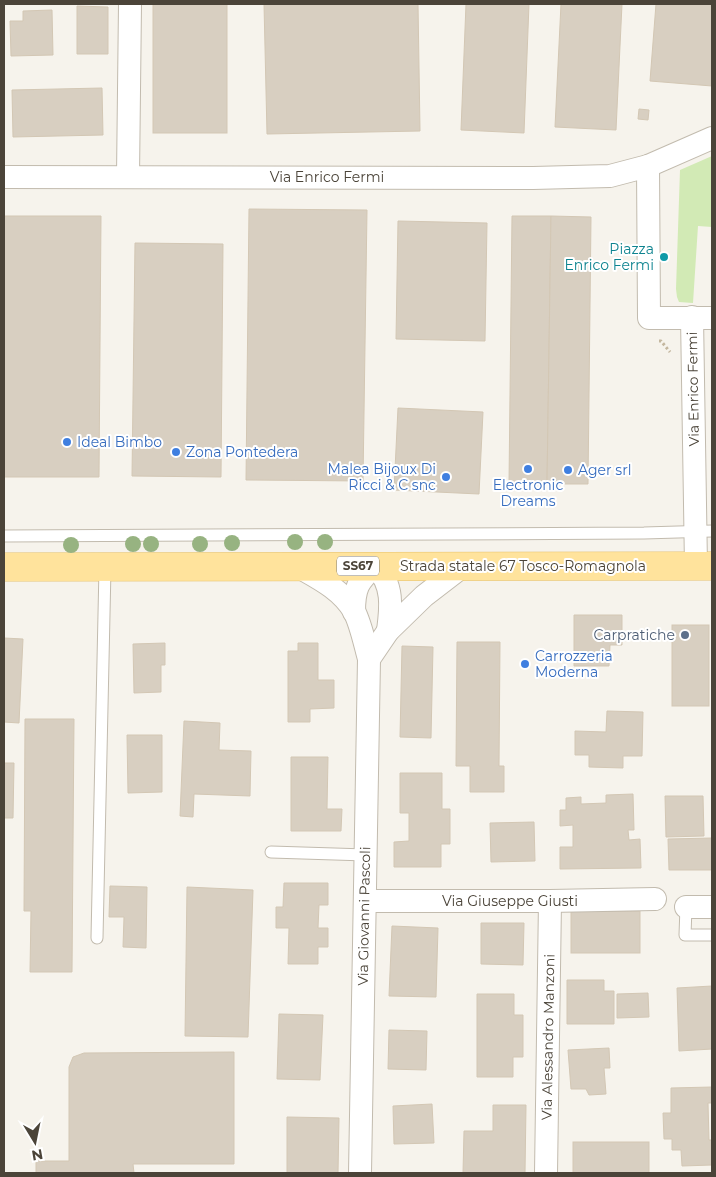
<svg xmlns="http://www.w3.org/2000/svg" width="716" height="1177" viewBox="0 0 716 1177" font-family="Montserrat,sans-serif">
<rect width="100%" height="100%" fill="#f6f3ec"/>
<polygon fill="#d2eab5" points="712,156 712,227 698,226 693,303 679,302 677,297 676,289 680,170"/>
<g fill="#d8cfc1" stroke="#d3c7b4">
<rect x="153" y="4" width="74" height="129"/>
<polygon points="264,4 418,4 420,131 267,134"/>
<polygon points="466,4 529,4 524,133 461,130"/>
<polygon points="561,4 622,4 616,130 555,127"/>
<polygon points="656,4 712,4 712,86 650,81"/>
<polygon points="77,6 108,7 108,54 77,54"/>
<polygon points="52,10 53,55 11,56 10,21 23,21 23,11"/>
<polygon points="102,88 103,135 13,137 12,90"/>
<polygon points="639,109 649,110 648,120 638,119"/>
<polygon points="249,209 367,210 363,481 246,480"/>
<polygon points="4,216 101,216 99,477 4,477"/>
<polygon points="512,216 551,216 547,484 509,483"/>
<polygon points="551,216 591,217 588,484 547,484"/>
<polygon points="398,221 487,223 485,341 396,339"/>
<polygon points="135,243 223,244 221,477 132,476"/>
<polygon points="398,408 483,412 479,494 394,490"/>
<polygon points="574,615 622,615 622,645 610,645 609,666 574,666"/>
<rect x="672" y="625" width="37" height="81"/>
<polygon points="4,638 23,639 19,723 4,722"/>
<polygon points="457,642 500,642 499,766 504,766 504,792 470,792 470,766 456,766"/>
<polygon points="165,643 165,665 161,665 161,692 134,693 133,644"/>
<polygon points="298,643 318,643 318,680 334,680 334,708 310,709 310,722 288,722 288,651 298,651"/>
<polygon points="402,646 433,647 431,738 400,737"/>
<polygon points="607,711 643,712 642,756 623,756 623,768 589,767 589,755 575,755 575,731 606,732"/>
<polygon points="25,719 74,719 72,972 30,972 31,911 24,911"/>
<polygon points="184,721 220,723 219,750 251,751 250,796 194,794 193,817 180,816"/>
<polygon points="127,735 162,735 162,792 128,793"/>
<polygon points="291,757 328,757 327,809 342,809 341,831 291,831"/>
<polygon points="4,763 14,763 13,818 4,818"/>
<polygon points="400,773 442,773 442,809 450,809 450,844 441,844 441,867 394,867 394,842 409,841 409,813 400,813"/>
<polygon points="633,794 634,830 628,830 629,840 640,839 641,868 560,869 560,847 573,847 573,825 560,826 560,810 566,810 566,798 581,797 581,804 606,803 606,795"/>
<polygon points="665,796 703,796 704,836 666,837"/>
<polygon points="534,822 535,861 491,862 490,823"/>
<polygon points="712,838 712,870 669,870 668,839"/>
<polygon points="284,883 328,883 328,905 319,905 318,928 328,928 328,947 318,947 318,964 288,964 289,928 276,928 276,907 283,907"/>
<polygon points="110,886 147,887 146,948 123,947 124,917 109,917"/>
<polygon points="187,887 253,890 248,1037 185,1036"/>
<rect x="571" y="911" width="69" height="42"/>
<polygon points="481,923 524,923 523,965 481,964"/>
<polygon points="392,926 438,928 436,997 389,996"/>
<polygon points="567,980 604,980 604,991 614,991 614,1024 567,1024"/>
<polygon points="712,986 712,1049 679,1051 677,988"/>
<polygon points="648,993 649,1017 617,1018 617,994"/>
<polygon points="477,994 514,994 514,1015 523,1015 523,1057 513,1057 513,1077 477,1077"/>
<polygon points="279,1014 323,1015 320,1080 277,1079"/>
<polygon points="389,1030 427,1031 426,1070 388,1069"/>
<polygon points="609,1048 610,1068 604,1068 606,1094 589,1095 586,1089 571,1089 568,1050"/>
<polygon points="234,1052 234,1164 133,1164 134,1173 36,1173 36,1161 69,1161 69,1067 73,1057 84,1053"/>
<polygon points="712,1087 712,1103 708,1103 709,1140 712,1140 712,1165 682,1166 681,1150 672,1150 672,1139 664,1139 663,1113 671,1113 671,1088"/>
<polygon points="432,1104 434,1143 394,1144 393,1106"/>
<polygon points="493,1105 526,1105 525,1173 463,1173 464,1131 493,1131"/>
<polygon points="287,1117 339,1118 338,1173 287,1173"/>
<rect x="573" y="1142" width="76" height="31"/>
</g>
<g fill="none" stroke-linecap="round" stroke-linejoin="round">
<g stroke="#c2bbae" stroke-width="13">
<g id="service">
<polyline points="4,536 644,533 712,531"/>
<polyline points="271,852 366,855"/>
<polyline points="686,907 685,935 712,935"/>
<polyline points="97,938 105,568"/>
</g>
</g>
<g stroke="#c2bbae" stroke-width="24">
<g id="minor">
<polyline points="648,166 649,318 712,318"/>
<polyline points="128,176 130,4"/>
<polyline points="4,177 533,178 610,176 648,166 712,138"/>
<polyline points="692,317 696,566"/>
<path d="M297 566C318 578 341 589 354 611 361 624 365 645 369 659L360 1173"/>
<path d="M354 612C354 588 358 581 375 566 394 584 391 608 388 631"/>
<polyline points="369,659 388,631 424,596 463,566"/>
<polyline points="365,901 550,901 655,899"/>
<polyline points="686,907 712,907"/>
<polyline points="546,1173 550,901"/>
</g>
</g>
<g stroke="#e6c16a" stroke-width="29">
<polyline id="primary" points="4,567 712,566"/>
</g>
<polyline stroke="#c4b79f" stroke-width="3" stroke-dasharray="2.5 2.5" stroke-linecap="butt" points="659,341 661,341 670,352"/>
<use href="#service" stroke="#fff" stroke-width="11"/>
<use href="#minor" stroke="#fff" stroke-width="22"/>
<use href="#primary" stroke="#ffe39c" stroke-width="28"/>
</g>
<g fill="#97b381">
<circle cx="295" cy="542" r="8"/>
<circle cx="325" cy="542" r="8"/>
<circle cx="232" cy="543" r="8"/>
<circle cx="133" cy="544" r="8"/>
<circle cx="151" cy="544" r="8"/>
<circle cx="200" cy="544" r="8"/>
<circle cx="71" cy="545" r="8"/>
</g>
<circle fill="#0f9aa8" stroke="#fff" stroke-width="2" cx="664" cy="257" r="5"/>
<g fill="#3f7fe0" stroke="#fff" stroke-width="2">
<circle cx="67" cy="442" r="5"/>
<circle cx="176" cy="452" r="5"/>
<circle cx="528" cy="469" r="5"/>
<circle cx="568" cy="470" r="5"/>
<circle cx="446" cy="477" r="5"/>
<circle cx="525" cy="664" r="5"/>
</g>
<circle fill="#5c6f8a" stroke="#fff" stroke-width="2" cx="685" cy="635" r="5"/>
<g text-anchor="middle" stroke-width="4" stroke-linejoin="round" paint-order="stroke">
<rect fill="#fff" stroke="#817c74" stroke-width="1" x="337" y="556.5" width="42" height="19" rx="4"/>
<g font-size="12" font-weight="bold" fill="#4b4439">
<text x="358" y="570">SS67</text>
</g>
<g font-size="14" fill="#4b4439" stroke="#fff">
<text x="327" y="182">Via Enrico Fermi</text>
<text transform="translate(693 389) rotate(-91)" y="5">Via Enrico Fermi</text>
<text x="523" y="571">Strada statale 67 Tosco-Romagnola</text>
<text x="510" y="906">Via Giuseppe Giusti</text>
<text transform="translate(364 916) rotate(-89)" y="5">Via Giovanni Pascoli</text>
<text transform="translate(548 1037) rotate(-89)" y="5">Via Alessandro Manzoni</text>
</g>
<g font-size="14" fill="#0d838f" stroke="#fff" text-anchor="end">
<text x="654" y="254">Piazza<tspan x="654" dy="16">Enrico Fermi</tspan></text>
</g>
<g font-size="14" fill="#366cbe" stroke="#fff" text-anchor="start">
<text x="77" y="447">Ideal Bimbo</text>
<text x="186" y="457">Zona Pontedera</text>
<text x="436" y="474" text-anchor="end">Malea Bijoux Di<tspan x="436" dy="16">Ricci &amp; C snc</tspan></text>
<text x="578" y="475">Ager srl</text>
<text x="528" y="490" text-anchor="middle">Electronic<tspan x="528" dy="16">Dreams</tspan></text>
<text x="535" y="661">Carrozzeria<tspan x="535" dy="16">Moderna</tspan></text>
</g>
<g font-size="14" fill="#4e5e75" stroke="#fff" text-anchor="end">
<text x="675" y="640">Carpratiche</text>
</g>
</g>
<rect width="716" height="1177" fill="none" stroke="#4b4439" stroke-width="10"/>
<g transform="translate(35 1142) rotate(170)" stroke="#ffffff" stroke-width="4" paint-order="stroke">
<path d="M0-4L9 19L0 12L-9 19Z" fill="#4b4439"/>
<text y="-8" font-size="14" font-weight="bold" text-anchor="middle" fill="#4b4439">N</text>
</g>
</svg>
